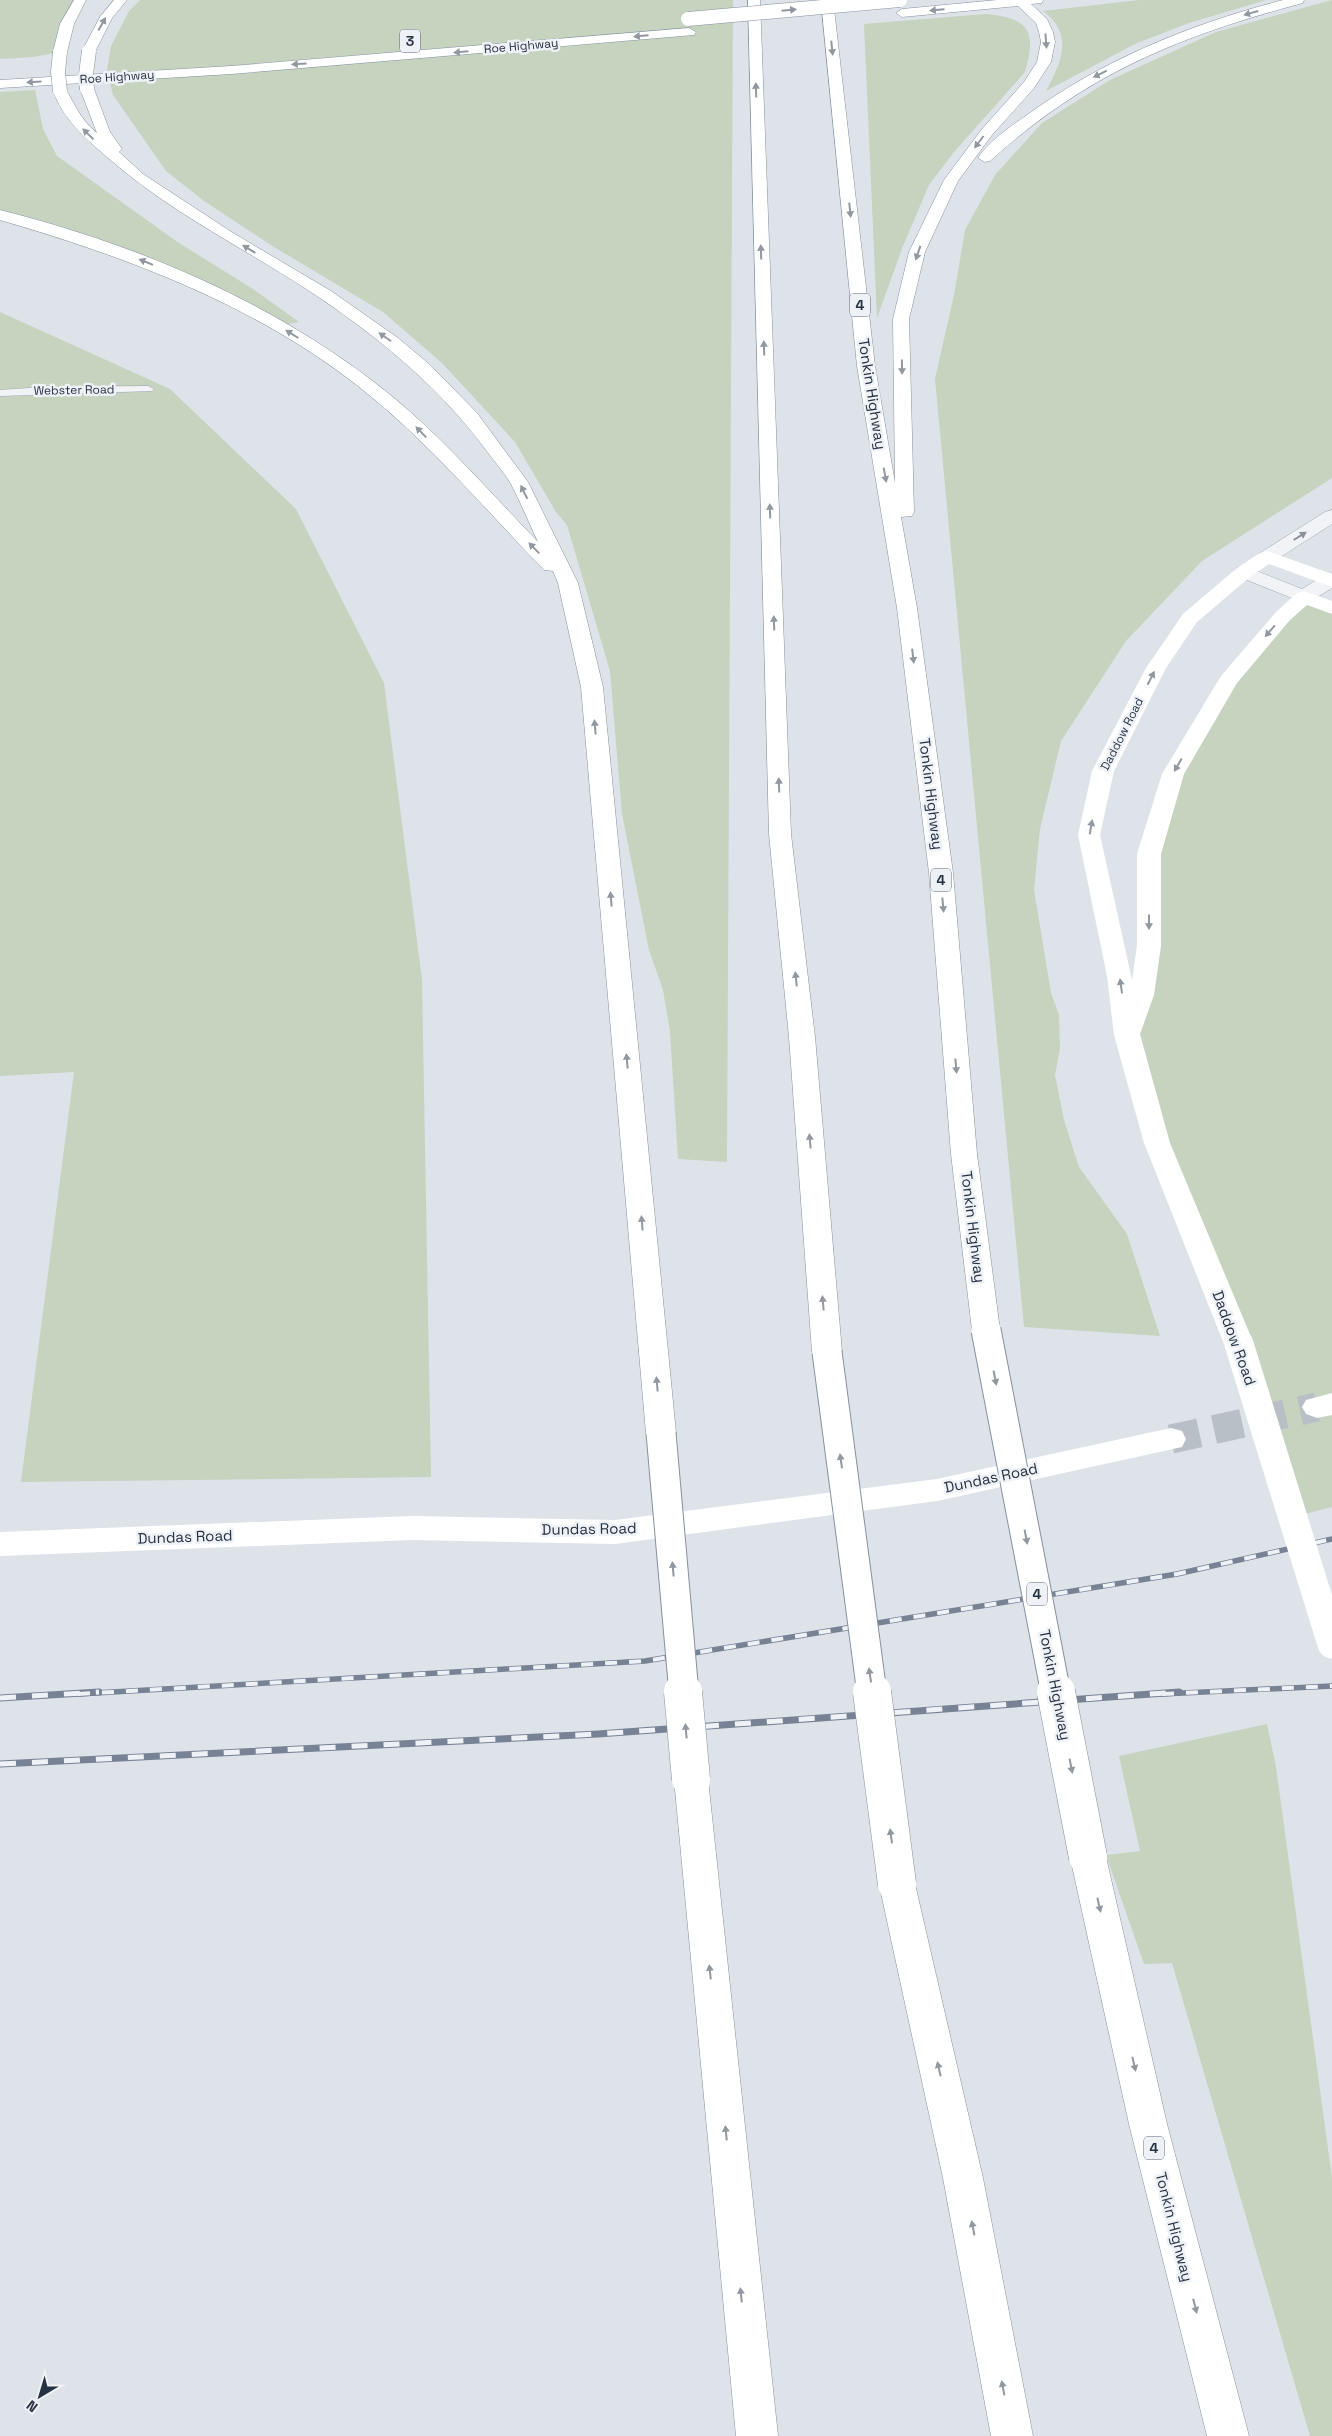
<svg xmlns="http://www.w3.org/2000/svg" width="1332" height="2436" viewBox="0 0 1332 2436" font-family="'Space Grotesk',sans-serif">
<rect width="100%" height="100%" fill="#dee3e9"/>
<g fill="#c5d3bf">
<polygon points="0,0 80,0 60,52 33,57 0,59"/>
<polygon points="140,0 733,0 727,1162 678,1159 670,1031 663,990 649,950 622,814 610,671 567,525 556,512 515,442 442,363 383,312 274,247 204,201 166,171 113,95 107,70 111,46 129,11"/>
<path d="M1139 0H1266L1189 23 1137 43 1046 91C1062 62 1074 34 1043 11Z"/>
<polygon points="1332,0 1332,478 1202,561 1126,641 1061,741 1040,829 1034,890 1051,993 1059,1015 1060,1048 1055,1075 1064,1120 1079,1167 1127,1234 1160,1336 1024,1327 935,379 954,295 965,230 995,175 1042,123 1110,80 1216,32"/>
<path d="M986 14C1029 18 1037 31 1025 72L954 152 929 185 903 246 877 318 864 24Z"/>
<polygon points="35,90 43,129 57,156 179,243 253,289 299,322 283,325 230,297 0,214 0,92"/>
<polygon points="0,312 170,389 296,509 384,683 422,980 431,1477 21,1482 74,1072 0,1076"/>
<polygon points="1304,597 1332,608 1332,1507 1293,1517 1127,1035 1149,854 1173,774 1228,680"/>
<polygon points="1267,1724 1276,1767 1332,2178 1332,2436 1310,2436 1172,1963 1144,1964 1106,1855 1140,1851 1119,1756"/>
</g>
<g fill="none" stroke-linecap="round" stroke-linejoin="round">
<polyline stroke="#b9bfc7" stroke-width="29" stroke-dasharray="29 15" stroke-linecap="butt" points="1171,1439 1317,1407"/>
<g stroke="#a3aab3" stroke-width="1">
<polygon id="service" points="148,386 154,389 152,391 0,396 0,390 45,387"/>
</g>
<g stroke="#a3aab3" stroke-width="1">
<g id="minor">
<polygon points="1332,510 1332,524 1274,561 1260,561 1257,557 1260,553 1325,512"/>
<polygon points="1244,566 1302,589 1325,575 1332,573 1332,588 1311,601 1304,603 1237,576 1234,572 1237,568"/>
</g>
</g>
<g stroke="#8590a0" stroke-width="1">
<g id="motorway">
<polygon points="74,0 86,0 74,24 67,52 65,55 55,55 53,52 60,24"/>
<polygon points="114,0 127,0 112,18 94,54 84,54 82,51 100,17"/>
<polygon points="748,0 760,0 791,834 815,1037 842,1352 837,1359 827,1362 817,1359 812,1352 789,1037 769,834"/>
<polygon points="821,0 833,0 875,366 895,483 893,319 909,252 944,180 982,129 1024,82 1037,62 1041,42 1039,32 1036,23 1018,6 902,17 896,13 902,9 997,0 1043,0 1042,3 1031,4 1047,19 1053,32 1055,42 1051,62 1034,88 992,135 958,181 925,252 909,319 914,512 912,516 901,517 917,608 953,873 977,1154 1000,1330 996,1337 986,1340 976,1337 972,1330 951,1154 929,873 897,608 857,366"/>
<path d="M1283 0H1304L1303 3C1179 36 1086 74 990 161L985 162 978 158C989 141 1010 127 1027 115 1104 59 1191 24 1283 0Z"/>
<polygon points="689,28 696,32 694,35 231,74 0,88 0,80 231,66"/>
<path d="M87 85 94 89 110 132 122 149 119 152 143 174 233 233 331 291 398 338 429 364 477 413 528 482 578 583 603 687 676 1433 672 1441 661 1444 650 1441 646 1433 581 687 558 583 553 571 544 570C484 508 427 440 358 386 253 304 127 257 0 220V210C131 243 262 297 370 379 432 425 484 486 538 542 529 523 521 503 511 484 504 472 494 461 486 450 441 389 383 341 320 298 249 250 173 215 107 157 84 137 64 120 53 91L55 88H65C76 106 80 119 97 133L80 89Z"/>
<polygon points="691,1765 703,1769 708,1779 778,2436 736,2436 674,1779 679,1769"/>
<polygon points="1088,1842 1100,1847 1106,1857 1167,2124 1249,2436 1207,2436 1129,2124 1070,1857 1076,1847"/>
<polygon points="897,1869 910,1873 915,1884 983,2178 1033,2436 991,2436 943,2178 879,1884 884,1873"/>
</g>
</g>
<use href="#service" fill="#f1f3f7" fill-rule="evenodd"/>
<use href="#minor" fill="#f1f3f7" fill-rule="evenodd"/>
<g fill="#fff" fill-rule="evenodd">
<polygon points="1267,551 1332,574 1332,587 1269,564 1251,576 1197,622 1166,668 1114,771 1100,835 1132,980 1137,946 1137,854 1162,774 1221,676 1276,612 1297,593 1304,591 1332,601 1332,614 1307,605 1290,620 1237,683 1184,774 1161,854 1161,946 1154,995 1140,1034 1170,1143 1254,1344 1249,1351 1239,1354 1229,1351 1224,1344 1144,1143 1114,1035 1107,976 1078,835 1092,771 1146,668 1183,614 1237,568 1260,553"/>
<polygon points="1332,1393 1332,1415 1317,1418 1306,1414 1302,1407 1306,1400"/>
<polygon points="1171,1428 1182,1431 1186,1439 1182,1447 937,1501 615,1544 412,1540 0,1556 0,1532 412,1516 615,1520 937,1479"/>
</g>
<use href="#motorway" fill="#fff" fill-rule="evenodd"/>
<g stroke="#778294" stroke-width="5.5">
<g id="rail-far1">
<polyline points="78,1694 645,1661 1177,1574 1332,1539"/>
<polyline points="1162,1694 1332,1686"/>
</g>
</g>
<g stroke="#778294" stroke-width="7">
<g id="rail">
<polyline points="0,1698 99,1692"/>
<polyline points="0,1764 598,1734 1179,1692"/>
</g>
</g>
<use href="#rail-far1" stroke="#eef2f6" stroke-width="4" stroke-dasharray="12" stroke-linecap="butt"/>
<use href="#rail" stroke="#eef2f6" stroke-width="5" stroke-dasharray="16" stroke-linecap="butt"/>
<g stroke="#8590a0" stroke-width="15" stroke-linecap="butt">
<g id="motorway-bridge-far2">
<polyline points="688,19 900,0"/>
<polyline points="60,52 58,72 60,91"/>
<polyline points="87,89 86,74 89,51"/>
</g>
</g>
<g stroke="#8590a0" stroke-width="31" stroke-linecap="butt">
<g id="motorway-bridge-far1">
<polyline points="986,1330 1056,1694"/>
<polyline points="827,1352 872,1694"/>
<polyline points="661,1433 684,1694"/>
</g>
</g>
<g stroke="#8590a0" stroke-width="39" stroke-linecap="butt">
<g id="motorway-bridge">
<polyline points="683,1692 691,1779"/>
<polyline points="872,1692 897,1884"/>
<polyline points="1056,1692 1088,1857"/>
</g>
</g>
<polyline stroke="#fff" stroke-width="29" points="1239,1344 1332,1644"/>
<use href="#motorway-bridge-far2" stroke="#fff" stroke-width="14"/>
<use href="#motorway-bridge-far1" stroke="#fff" stroke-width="29"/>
<use href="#motorway-bridge" stroke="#fff" stroke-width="38"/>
</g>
<defs><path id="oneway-solid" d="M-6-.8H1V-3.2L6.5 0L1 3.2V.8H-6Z" transform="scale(1.25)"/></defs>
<g fill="#9298a0">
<use href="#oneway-solid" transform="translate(789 10) rotate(-5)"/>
<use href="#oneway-solid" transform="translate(937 10) rotate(175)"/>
<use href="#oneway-solid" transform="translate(1251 13) rotate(164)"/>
<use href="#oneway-solid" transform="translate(102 24) rotate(-61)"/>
<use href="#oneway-solid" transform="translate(641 36) rotate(175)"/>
<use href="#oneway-solid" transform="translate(1046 41) rotate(86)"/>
<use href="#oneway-solid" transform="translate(832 48) rotate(84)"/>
<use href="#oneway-solid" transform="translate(461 52) rotate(175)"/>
<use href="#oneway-solid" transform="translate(299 64) rotate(176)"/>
<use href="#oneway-solid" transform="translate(1100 74) rotate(154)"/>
<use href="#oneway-solid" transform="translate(34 82) rotate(176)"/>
<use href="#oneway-solid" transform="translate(756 90) rotate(-92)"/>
<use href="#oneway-solid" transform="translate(88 134) rotate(-136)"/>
<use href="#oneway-solid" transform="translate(979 142) rotate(127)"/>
<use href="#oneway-solid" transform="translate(850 210) rotate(84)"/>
<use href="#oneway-solid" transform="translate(249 249) rotate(-149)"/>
<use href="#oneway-solid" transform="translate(761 252) rotate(-92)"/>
<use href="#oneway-solid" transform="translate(918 253) rotate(109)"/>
<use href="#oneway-solid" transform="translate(146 262) rotate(-158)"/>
<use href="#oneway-solid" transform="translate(292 334) rotate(-148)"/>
<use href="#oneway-solid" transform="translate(385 337) rotate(-145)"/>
<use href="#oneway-solid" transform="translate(764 348) rotate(-92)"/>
<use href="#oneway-solid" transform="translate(902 367) rotate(89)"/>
<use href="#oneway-solid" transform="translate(421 432) rotate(-134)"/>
<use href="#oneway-solid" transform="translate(885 475) rotate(80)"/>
<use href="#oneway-solid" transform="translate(524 492) rotate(-116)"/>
<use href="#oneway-solid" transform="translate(770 511) rotate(-92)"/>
<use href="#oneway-solid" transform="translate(534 548) rotate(-134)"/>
<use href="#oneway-solid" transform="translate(774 623) rotate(-92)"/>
<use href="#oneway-solid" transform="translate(1270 631) rotate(131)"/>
<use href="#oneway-solid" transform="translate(913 656) rotate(83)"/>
<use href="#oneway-solid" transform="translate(1151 678) rotate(-63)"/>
<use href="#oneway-solid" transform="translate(595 727) rotate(-95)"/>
<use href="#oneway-solid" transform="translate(1178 765) rotate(120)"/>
<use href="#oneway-solid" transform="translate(779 785) rotate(-92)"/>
<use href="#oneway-solid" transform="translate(1091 827) rotate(-80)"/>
<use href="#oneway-solid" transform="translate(611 899) rotate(-95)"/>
<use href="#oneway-solid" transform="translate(943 905) rotate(85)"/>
<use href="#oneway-solid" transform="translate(1149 922) rotate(90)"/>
<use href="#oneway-solid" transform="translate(796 979) rotate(-96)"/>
<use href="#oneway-solid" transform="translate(1121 986) rotate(-98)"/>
<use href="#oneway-solid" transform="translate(627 1061) rotate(-95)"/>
<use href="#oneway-solid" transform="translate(956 1066) rotate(85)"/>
<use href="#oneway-solid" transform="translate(810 1141) rotate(-95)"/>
<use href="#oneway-solid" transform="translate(642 1223) rotate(-95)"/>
<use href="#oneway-solid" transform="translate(823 1303) rotate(-95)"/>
<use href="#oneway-solid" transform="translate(995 1378) rotate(79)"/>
<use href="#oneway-solid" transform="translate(657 1384) rotate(-95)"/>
<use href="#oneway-solid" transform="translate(841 1461) rotate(-98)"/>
<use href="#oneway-solid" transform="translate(1026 1537) rotate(79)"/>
<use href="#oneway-solid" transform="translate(673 1569) rotate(-95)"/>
<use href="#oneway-solid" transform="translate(870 1675) rotate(-98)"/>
<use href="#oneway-solid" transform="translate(686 1731) rotate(-95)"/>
<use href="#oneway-solid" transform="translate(1071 1766) rotate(79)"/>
<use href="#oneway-solid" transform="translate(891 1836) rotate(-98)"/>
<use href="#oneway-solid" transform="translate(1099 1905) rotate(77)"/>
<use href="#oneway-solid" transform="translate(710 1972) rotate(-96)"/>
<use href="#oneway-solid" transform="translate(1134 2064) rotate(77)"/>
<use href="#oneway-solid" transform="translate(939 2069) rotate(-103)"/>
<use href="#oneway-solid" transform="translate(726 2133) rotate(-96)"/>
<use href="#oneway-solid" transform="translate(973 2228) rotate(-101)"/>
<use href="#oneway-solid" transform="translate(741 2295) rotate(-96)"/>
<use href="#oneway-solid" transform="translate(1195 2306) rotate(76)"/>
<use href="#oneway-solid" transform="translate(1003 2388) rotate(-101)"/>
</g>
<use fill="#8c929c" href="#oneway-solid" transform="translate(1300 536) rotate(-32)"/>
<g text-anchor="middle" stroke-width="5" stroke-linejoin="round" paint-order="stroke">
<g font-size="12" fill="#263141" stroke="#eef2f6">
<text transform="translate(521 46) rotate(-5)" y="4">Roe Highway</text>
<text transform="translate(117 77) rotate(-4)" y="4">Roe Highway</text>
<text transform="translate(74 390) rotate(-1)" y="4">Webster Road</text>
<text transform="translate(1122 734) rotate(-63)" y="4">Daddow Road</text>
</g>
<g fill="#eef2f6" stroke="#626b77" stroke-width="1">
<rect x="400" y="29.5" width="20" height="23" rx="4"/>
<rect x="850" y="293.5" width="20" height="23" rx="4"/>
<rect x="931" y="868.5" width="20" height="23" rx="4"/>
<rect x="1027" y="1582.5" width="20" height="23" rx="4"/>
<rect x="1144" y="2136.5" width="20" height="23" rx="4"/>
</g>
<g font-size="14" font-weight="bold" fill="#263141">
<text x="410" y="46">3</text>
<text x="860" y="310">4</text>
<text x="941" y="885">4</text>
<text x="1037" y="1599">4</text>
<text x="1154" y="2153">4</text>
</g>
<g font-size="15" fill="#263141" stroke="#eef2f6">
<text transform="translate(872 394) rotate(81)" y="5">Tonkin Highway</text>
<text transform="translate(931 794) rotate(83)" y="5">Tonkin Highway</text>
<text transform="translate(973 1227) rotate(83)" y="5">Tonkin Highway</text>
<text transform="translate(1234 1338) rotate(70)" y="5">Daddow Road</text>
<text transform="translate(991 1478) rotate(-12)" y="5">Dundas Road</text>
<text transform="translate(589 1529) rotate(-1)" y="5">Dundas Road</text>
<text transform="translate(185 1537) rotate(-2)" y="5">Dundas Road</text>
<text transform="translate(1055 1685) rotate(79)" y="5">Tonkin Highway</text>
<text transform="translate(1174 2227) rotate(76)" y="5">Tonkin Highway</text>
</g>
</g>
<g transform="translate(40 2396) rotate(218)" stroke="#eef2f6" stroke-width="4" paint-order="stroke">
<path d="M0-4L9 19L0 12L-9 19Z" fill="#263141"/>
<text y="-8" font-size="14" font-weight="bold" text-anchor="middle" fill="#263141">N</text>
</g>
</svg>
